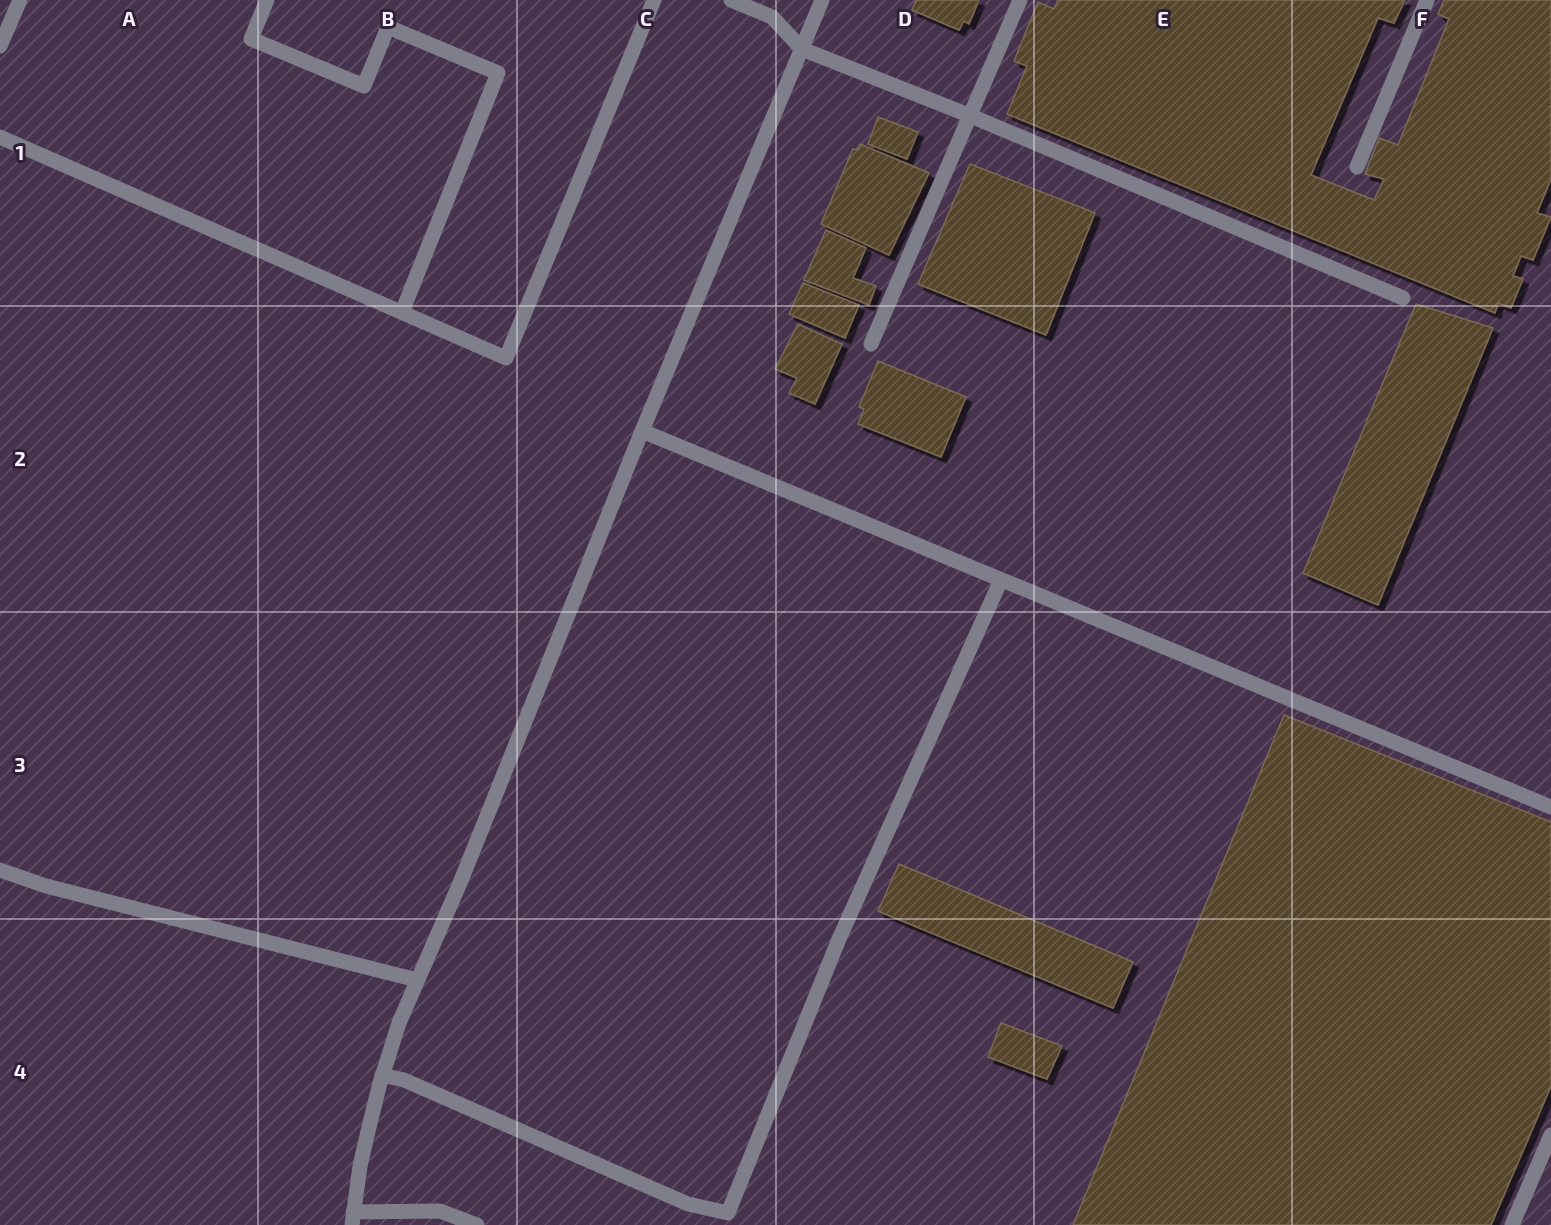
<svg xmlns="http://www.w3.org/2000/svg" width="1551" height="1225" viewBox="0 0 1551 1225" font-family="'Exo 2',sans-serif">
<defs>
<pattern id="industrial-furrows" width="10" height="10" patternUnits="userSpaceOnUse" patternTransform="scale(1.5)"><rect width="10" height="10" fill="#47334e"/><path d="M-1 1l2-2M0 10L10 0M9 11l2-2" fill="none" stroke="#625169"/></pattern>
<pattern id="building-hatch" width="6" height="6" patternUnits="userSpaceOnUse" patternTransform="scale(1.5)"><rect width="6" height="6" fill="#55442c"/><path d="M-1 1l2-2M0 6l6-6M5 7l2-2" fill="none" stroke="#6e5f4c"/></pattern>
<filter id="shadow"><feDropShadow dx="5.5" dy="5.5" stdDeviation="0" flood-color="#0009"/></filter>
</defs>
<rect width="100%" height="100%" fill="#39293f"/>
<rect fill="url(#industrial-furrows)" x="0" y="0" width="1551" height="1225"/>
<g fill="url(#building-hatch)" stroke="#7c6a51" stroke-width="1.5" filter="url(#shadow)">
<polygon points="916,0 979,0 969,24 964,21 959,30 912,10"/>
<polygon points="1058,0 1405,0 1394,23 1378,18 1311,175 1374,200 1384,179 1365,174 1379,138 1398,145 1449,19 1438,14 1444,0 1551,0 1551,179 1537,213 1551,217 1533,260 1521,256 1513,276 1523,279 1511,308 1498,303 1495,313 1007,114 1027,66 1014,61 1038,2 1054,9"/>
<polygon points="878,117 918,132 907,159 868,144"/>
<polygon points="860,144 929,173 889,255 821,224 853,149 857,150"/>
<polygon points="970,164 1095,213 1046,335 918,284"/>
<polygon points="826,230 866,248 853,278 876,286 869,305 804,280"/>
<polygon points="803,283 859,305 845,338 789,314"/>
<polygon points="1416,304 1493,328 1378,605 1303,573"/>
<polygon points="798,324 842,344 815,404 789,393 797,378 775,369"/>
<polygon points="878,361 966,397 941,457 858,424 864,409 859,407"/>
<polygon points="1284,715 1551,822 1551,1086 1491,1225 1073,1225"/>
<polygon points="899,864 1133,962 1113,1008 878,911"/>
<polygon points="1001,1023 1062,1046 1047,1079 988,1057"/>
</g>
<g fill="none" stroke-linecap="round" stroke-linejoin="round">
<g stroke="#7f7f8c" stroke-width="15">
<polyline points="267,0 251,39 364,86 388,27 498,73 402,312"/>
<polyline points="731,0 772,17 802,49 971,116 1403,298"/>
<polyline points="0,46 20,0"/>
<polyline points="0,137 506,358 654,0"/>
<polyline points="1357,167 1427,0"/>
<polyline points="871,344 1020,0"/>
<polyline points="642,431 1551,807"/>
<polyline points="0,870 46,886 417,980"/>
<polyline points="382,1075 404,1080 688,1204 728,1213 839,939 1001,580"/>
<polyline points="353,1212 440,1211 477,1225"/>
<polyline points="352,1225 360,1166 369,1127 380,1083 399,1023 460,883 642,431 822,0"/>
<polyline points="1512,1225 1551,1135"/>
</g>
</g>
<path fill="none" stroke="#fbf0ff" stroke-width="1.5" stroke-opacity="0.55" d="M258 0V1225M517 0V1225M776 0V1225M1034 0V1225M1292 0V1225M0 306H1551M0 612H1551M0 919H1551"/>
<g font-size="20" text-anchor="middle" font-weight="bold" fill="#fbf0ff" stroke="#2f2035" stroke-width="6" stroke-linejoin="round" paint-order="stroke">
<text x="129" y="26">A</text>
<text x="388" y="26">B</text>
<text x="646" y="26">C</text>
<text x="905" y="26">D</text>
<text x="1163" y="26">E</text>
<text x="1422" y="26">F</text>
<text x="20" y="160">1</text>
<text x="20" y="466">2</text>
<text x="20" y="772">3</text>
<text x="20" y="1079">4</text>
</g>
</svg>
